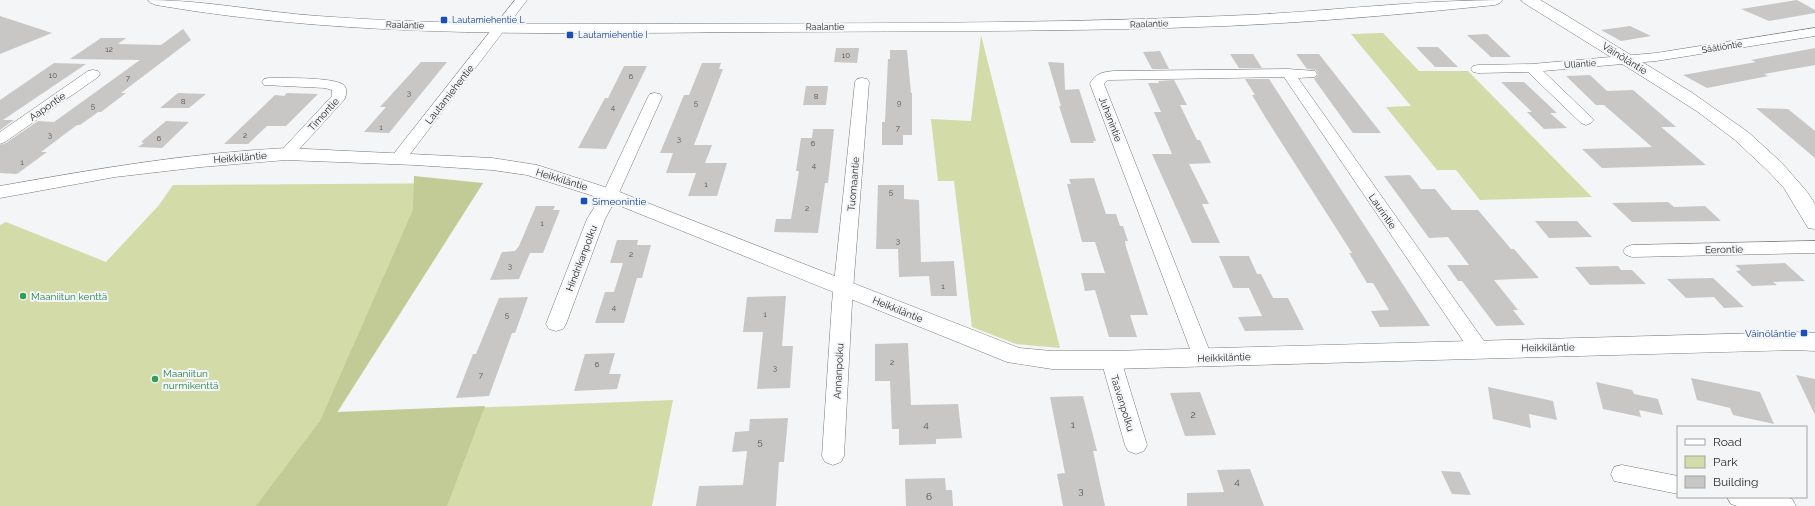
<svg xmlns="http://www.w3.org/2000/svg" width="1815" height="506" viewBox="0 0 1815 506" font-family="Raleway,sans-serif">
<rect width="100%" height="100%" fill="#f3f5f7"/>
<g fill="#d3dca8">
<polygon points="1383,33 1419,71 1468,71 1592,197 1480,200 1456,170 1437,170 1386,107 1411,106 1351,34"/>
<polygon points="981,35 1060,348 1016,344 972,327 954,181 938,181 931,119 971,121"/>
<polygon points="483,183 337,413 673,400 652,506 0,506 0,225 6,222 106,262 159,205 173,185"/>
</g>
<polygon fill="#c2ca95" points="414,176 483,183 337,412 485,406 447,506 256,506 320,421 413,210"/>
<g fill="#c9c7c5">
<polygon points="1797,0 1815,10 1815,13 1769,21 1741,9"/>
<polygon points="0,16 52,33 0,54"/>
<polygon points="1630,26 1651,36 1621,41 1601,30"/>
<polygon points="183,29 191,40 121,93 126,93 101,112 98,112 80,125 77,125 41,152 47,152 17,174 0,173 0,145 6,143 38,121 54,122 140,60 70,59 101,38 126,38 118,44 161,45"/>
<polygon points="1487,34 1511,57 1491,57 1467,35"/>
<polygon points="1416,47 1438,47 1458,67 1435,67"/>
<polygon points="836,48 859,48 857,63 834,62"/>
<polygon points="1815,48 1815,65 1764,74 1768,76 1707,88 1683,75 1756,62 1751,60"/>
<polygon points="890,50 907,50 911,93 912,93 912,135 903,135 903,145 882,145 882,122 885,122 888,59 890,59"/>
<polygon points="1160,51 1169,69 1152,69 1143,52"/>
<polygon points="1230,54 1253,54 1262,68 1239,68"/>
<polygon points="1296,54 1319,54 1381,133 1353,133 1314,79 1318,75 1316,70 1307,69"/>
<polygon points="421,62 447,62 389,133 364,132 386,107 380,107"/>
<polygon points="1048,62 1064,63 1065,90 1079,89 1096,141 1093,141 1094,143 1071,143 1059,106 1061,106"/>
<polygon points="54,63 86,64 3,120 14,120 0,130 0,100"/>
<polygon points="702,63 721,63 719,69 723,69 694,145 712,145 705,163 727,163 717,196 688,196 696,173 666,173 673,153 660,153 684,95 689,95"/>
<polygon points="624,66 647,66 606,149 578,148 605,98 608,98"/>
<polygon points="1590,75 1607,91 1633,90 1676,127 1661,127 1706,165 1602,168 1582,149 1652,147 1604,105 1596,105 1566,76"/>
<polygon points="1245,79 1269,79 1430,326 1380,327 1371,311 1389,310 1373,283 1367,283 1349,253 1352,253 1267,120 1252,95 1255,95"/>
<polygon points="1174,80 1187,105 1180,105 1197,140 1200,140 1211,163 1189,164 1209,204 1202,204 1220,243 1192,243 1152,154 1172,154 1154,112 1161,112 1148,83 1159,83 1158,81"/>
<polygon points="1501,82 1524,82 1557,113 1550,113 1567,128 1544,129 1527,112 1532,112"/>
<polygon points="806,86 828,86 826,105 803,105"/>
<polygon points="178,93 206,94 189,108 160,108"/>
<polygon points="287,93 318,94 286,126 267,126 248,144 224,144 275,95 284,96"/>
<polygon points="1756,108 1788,109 1815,131 1815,158"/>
<polygon points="166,121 189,122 162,148 138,147 144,143 141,142"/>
<polygon points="813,129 834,129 828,183 825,183 818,233 774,232 776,219 791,219 799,171 796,171 801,138 812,138"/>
<polygon points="1410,175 1421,189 1435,189 1452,210 1478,210 1511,249 1514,249 1539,278 1494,280 1518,310 1513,310 1525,325 1496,326 1462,281 1458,281 1447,265 1469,265 1448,237 1429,238 1384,176"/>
<polygon points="1094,178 1106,214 1116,214 1120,226 1123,226 1128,241 1125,241 1126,247 1148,315 1130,315 1137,337 1109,337 1095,290 1085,291 1081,273 1105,273 1095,242 1082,242 1067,184 1071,184 1069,179"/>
<polygon points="878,185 904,185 904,199 919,200 921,262 954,261 957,296 931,296 929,276 899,277 898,249 876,249"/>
<polygon points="1668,202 1674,207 1705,206 1721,221 1632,222 1612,203"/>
<polygon points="536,206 555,206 553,210 560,210 543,253 530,253 519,279 490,280 502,252 515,251 519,246"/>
<polygon points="1535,221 1577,221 1592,237 1549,238"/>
<polygon points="617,240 638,240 637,245 651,245 642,278 637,278 624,323 595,323 605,292 614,292 623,263 610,263"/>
<polygon points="1219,256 1249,256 1257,274 1261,274 1273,298 1288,298 1304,330 1245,331 1238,317 1262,316 1249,288 1233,288"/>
<polygon points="1785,263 1805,281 1773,282 1777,285 1752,286 1736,271 1741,270 1735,265"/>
<polygon points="1618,266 1621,270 1632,270 1646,284 1590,285 1575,267"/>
<polygon points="1713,278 1744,307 1724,308 1714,297 1686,298 1667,279"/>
<polygon points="786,296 782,346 793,346 790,388 757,389 763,332 743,332 747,297"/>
<polygon points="528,297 515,333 512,333 489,396 456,398 473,354 476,354 499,298"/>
<polygon points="908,343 911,405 958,404 962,438 936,439 936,444 899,445 899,429 892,429 890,381 875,381 875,344"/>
<polygon points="615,353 609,374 621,374 617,389 574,391 585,354"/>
<polygon points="1796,375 1815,379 1815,415"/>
<polygon points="1691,378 1760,392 1774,424 1733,415 1730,408 1697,400"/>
<polygon points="1596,382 1632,390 1634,394 1658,399 1663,415 1639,410 1641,417 1603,409"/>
<polygon points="1488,387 1553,401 1557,420 1529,414 1531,428 1493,419"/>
<polygon points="1200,392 1216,435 1185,436 1170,393"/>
<polygon points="1083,396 1097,451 1093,451 1105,506 1063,506 1057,474 1065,473 1050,397"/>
<polygon points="788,418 784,462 779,462 776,506 696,506 699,486 743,485 747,451 732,452 735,432 749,431 750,419"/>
<polygon points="1250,469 1264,506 1187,506 1187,493 1224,492 1217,470"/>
<polygon points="1441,471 1460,472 1471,495 1452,494"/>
<polygon points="945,478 946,490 952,490 953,506 906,506 905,479"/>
</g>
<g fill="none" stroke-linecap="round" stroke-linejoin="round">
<g stroke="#76787a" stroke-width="1">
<g id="street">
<polygon points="515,0 527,0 404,162 398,164 392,162 390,159 392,156"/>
<polygon points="1815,28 1815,36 1656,61 1543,71 1591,117 1594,120 1591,123 1586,125 1581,123 1528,72 1478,73 1473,72 1471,69 1473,66 1478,65 1532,64 1656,53"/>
<path d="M1288 69 1315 71 1317 74 1315 77 1298 78 1486 344 1489 349 1486 354 1479 356 1472 354 1284 77 1108 80 1104 84 1212 357 1209 362 1202 364 1195 362 1090 84C1095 73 1103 72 1114 71Z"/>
<polygon points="93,70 98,71 100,74 98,77 5,142 0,144 0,132 88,71"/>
<path d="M269 78C284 78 334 77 344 85 348 89 346 97 344 100L292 157 286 159 280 157 278 154 332 96V90L325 88 264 85 262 82 264 79Z"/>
<polygon points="862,78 867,79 869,82 852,303 844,456 841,462 833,465 825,462 822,456 832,303 855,82 857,79"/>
<polygon points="655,93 660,94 662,97 618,195 605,219 566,324 563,329 556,331 549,329 546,324 587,219 602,195 648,97 650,94"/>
<polygon points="1815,241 1815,253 1632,257 1626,255 1623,251 1626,247 1632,245"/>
<polygon points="1111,353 1118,355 1121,360 1147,445 1144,451 1136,454 1128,451 1125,445 1101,360 1104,355"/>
<polygon points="1622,465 1678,476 1678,494 1614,481 1611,474 1614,467"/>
<polygon points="1727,497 1786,497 1792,499 1796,506 1737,506 1731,504"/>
</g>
</g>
<g stroke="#76787a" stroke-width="1">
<g id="secondary">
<path d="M148 0C205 0 261 12 318 16 411 23 504 24 597 24 806 23 1015 25 1224 16 1317 13 1410 0 1503 0L1500 3 1495 5C1406 14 1316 22 1226 26 1076 32 925 31 775 32 568 33 360 40 156 5L151 3Z"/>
<polygon points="1521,0 1540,0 1564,14 1691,92 1748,132 1782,163 1808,193 1815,204 1815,229 1808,228 1784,188 1768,171 1735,140 1698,112 1659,87 1524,3"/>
<path d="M286 148 492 158 537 165 617 191 1019 348 1052 351H1111L1795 332 1815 333V351L1795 350 1111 369H1052L1007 362 603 199 527 175 492 170 415 165 286 160 201 167 115 177 0 198V186C95 169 190 153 286 148Z"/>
</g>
</g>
<use href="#street" fill="#fff" fill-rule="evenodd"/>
<use href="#secondary" fill="#fff" fill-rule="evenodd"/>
</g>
<g fill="#1a4fb4" stroke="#f3f5f7" stroke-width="1.5">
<rect x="440" y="16" width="8" height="8" rx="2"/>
<rect x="566" y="31" width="8" height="8" rx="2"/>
<rect x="580" y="197" width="8" height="8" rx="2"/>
<rect x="1800" y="329" width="8" height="8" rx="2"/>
</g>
<g fill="#2e9e5b" stroke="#f3f5f7" stroke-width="1.5">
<circle cx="23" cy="296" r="4"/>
<circle cx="155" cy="379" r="4"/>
</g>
<g text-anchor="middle" stroke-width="4" stroke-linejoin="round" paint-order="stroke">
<g font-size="8" fill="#525252">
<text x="109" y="52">12</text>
<text x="846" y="58">10</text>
<text x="53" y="78">10</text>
<text x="631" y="79">6</text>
<text x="128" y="81">7</text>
<text x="409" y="96">3</text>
<text x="816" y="99">8</text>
<text x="183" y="104">8</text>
<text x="696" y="106">5</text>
<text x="899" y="106">9</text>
<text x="93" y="109">5</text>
<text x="613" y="110">4</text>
<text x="381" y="130">1</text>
<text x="898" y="131">7</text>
<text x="50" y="138">3</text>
<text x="245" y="138">2</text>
<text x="159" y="141">6</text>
<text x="679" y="142">3</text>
<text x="813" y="146">6</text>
<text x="22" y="165">1</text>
<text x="814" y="168">4</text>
<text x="706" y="187">1</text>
<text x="891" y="195">5</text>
<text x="807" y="211">2</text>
<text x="542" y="226">1</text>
<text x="898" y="244">3</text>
<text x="631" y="257">2</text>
<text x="510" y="269">3</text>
<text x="943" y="289">1</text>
<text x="614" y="310">4</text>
<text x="765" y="317">1</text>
<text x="507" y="318">5</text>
<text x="892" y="365">2</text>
<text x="597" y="367">6</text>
<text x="775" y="371">3</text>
<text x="481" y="378">7</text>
</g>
<g font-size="9" fill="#164399" stroke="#f3f5f7" text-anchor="start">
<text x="452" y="23">Lautamiehentie L</text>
<text x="578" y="38">Lautamiehentie I</text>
</g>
<g font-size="9" fill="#2a2b2c" stroke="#f3f5f7">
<text transform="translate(1149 24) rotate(-2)" y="3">Raalantie</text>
<text transform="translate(405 25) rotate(2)" y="3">Raalantie</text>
<text x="825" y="30">Raalantie</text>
<text transform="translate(1722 47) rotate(-9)" y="3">Säätiöntie</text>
<text transform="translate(1580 64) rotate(-4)" y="3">Ullantie</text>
</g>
<g font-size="10" fill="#2a2b2c" stroke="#f3f5f7">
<text transform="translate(1625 58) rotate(32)" y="4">Väinöläntie</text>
<text transform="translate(449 94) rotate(-52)" y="4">Lautamiehentie</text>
<text transform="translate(47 106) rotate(-35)" y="4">Aapontie</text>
<text transform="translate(323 114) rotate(-48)" y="4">Timontie</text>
<text transform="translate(1111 119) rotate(69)" y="4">Juhanintie</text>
<text transform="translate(240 157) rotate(-5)" y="4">Heikkiläntie</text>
<text transform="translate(562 179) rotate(17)" y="4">Heikkiläntie</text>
<text transform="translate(853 184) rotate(-85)" y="4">Tuomaantie</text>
<text transform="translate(1383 211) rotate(55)" y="4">Laurintie</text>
<text transform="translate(1724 249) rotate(-1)" y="4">Eerontie</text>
<text transform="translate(581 258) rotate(-69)" y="4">Hindrikanpolku</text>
<text transform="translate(898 309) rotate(22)" y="4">Heikkiläntie</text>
<text transform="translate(1548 347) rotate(-1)" y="4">Heikkiläntie</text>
<text transform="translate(1224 357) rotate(-2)" y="4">Heikkiläntie</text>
<text transform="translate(838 371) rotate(-87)" y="4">Annanpolku</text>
<text transform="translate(1123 403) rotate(73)" y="4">Taavanpolku</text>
</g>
<g font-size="10" fill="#164399" stroke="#f3f5f7" text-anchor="start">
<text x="592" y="205">Simeonintie</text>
<text x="1796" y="337" text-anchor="end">Väinöläntie</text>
</g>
<g font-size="10" fill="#27864d" stroke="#f3f5f7" text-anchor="start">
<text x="31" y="300">Maaniitun kenttä</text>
<text x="163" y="377">Maaniitun<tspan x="163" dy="12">nurmikenttä</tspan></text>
</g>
<g font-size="10" fill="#525252">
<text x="1193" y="418">2</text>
<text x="926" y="428">4</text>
<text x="1073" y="428">1</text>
<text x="760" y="445">5</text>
<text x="1237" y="485">4</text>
<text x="1081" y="494">3</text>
<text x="929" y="500">6</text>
</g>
</g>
<rect x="1677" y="426" width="130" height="72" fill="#f3f5f7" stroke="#a3a4a6"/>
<rect x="1685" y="439" width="20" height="6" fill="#ffffff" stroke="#a3a4a6"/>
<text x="1713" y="446" font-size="12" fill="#2a2b2c">Road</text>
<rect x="1685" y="456" width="20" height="12" fill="#d3dca8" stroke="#a3a4a6"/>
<text x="1713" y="466" font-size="12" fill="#2a2b2c">Park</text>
<rect x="1685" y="476" width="20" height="12" fill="#c9c7c5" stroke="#a3a4a6"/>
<text x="1713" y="486" font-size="12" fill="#2a2b2c">Building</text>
</svg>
